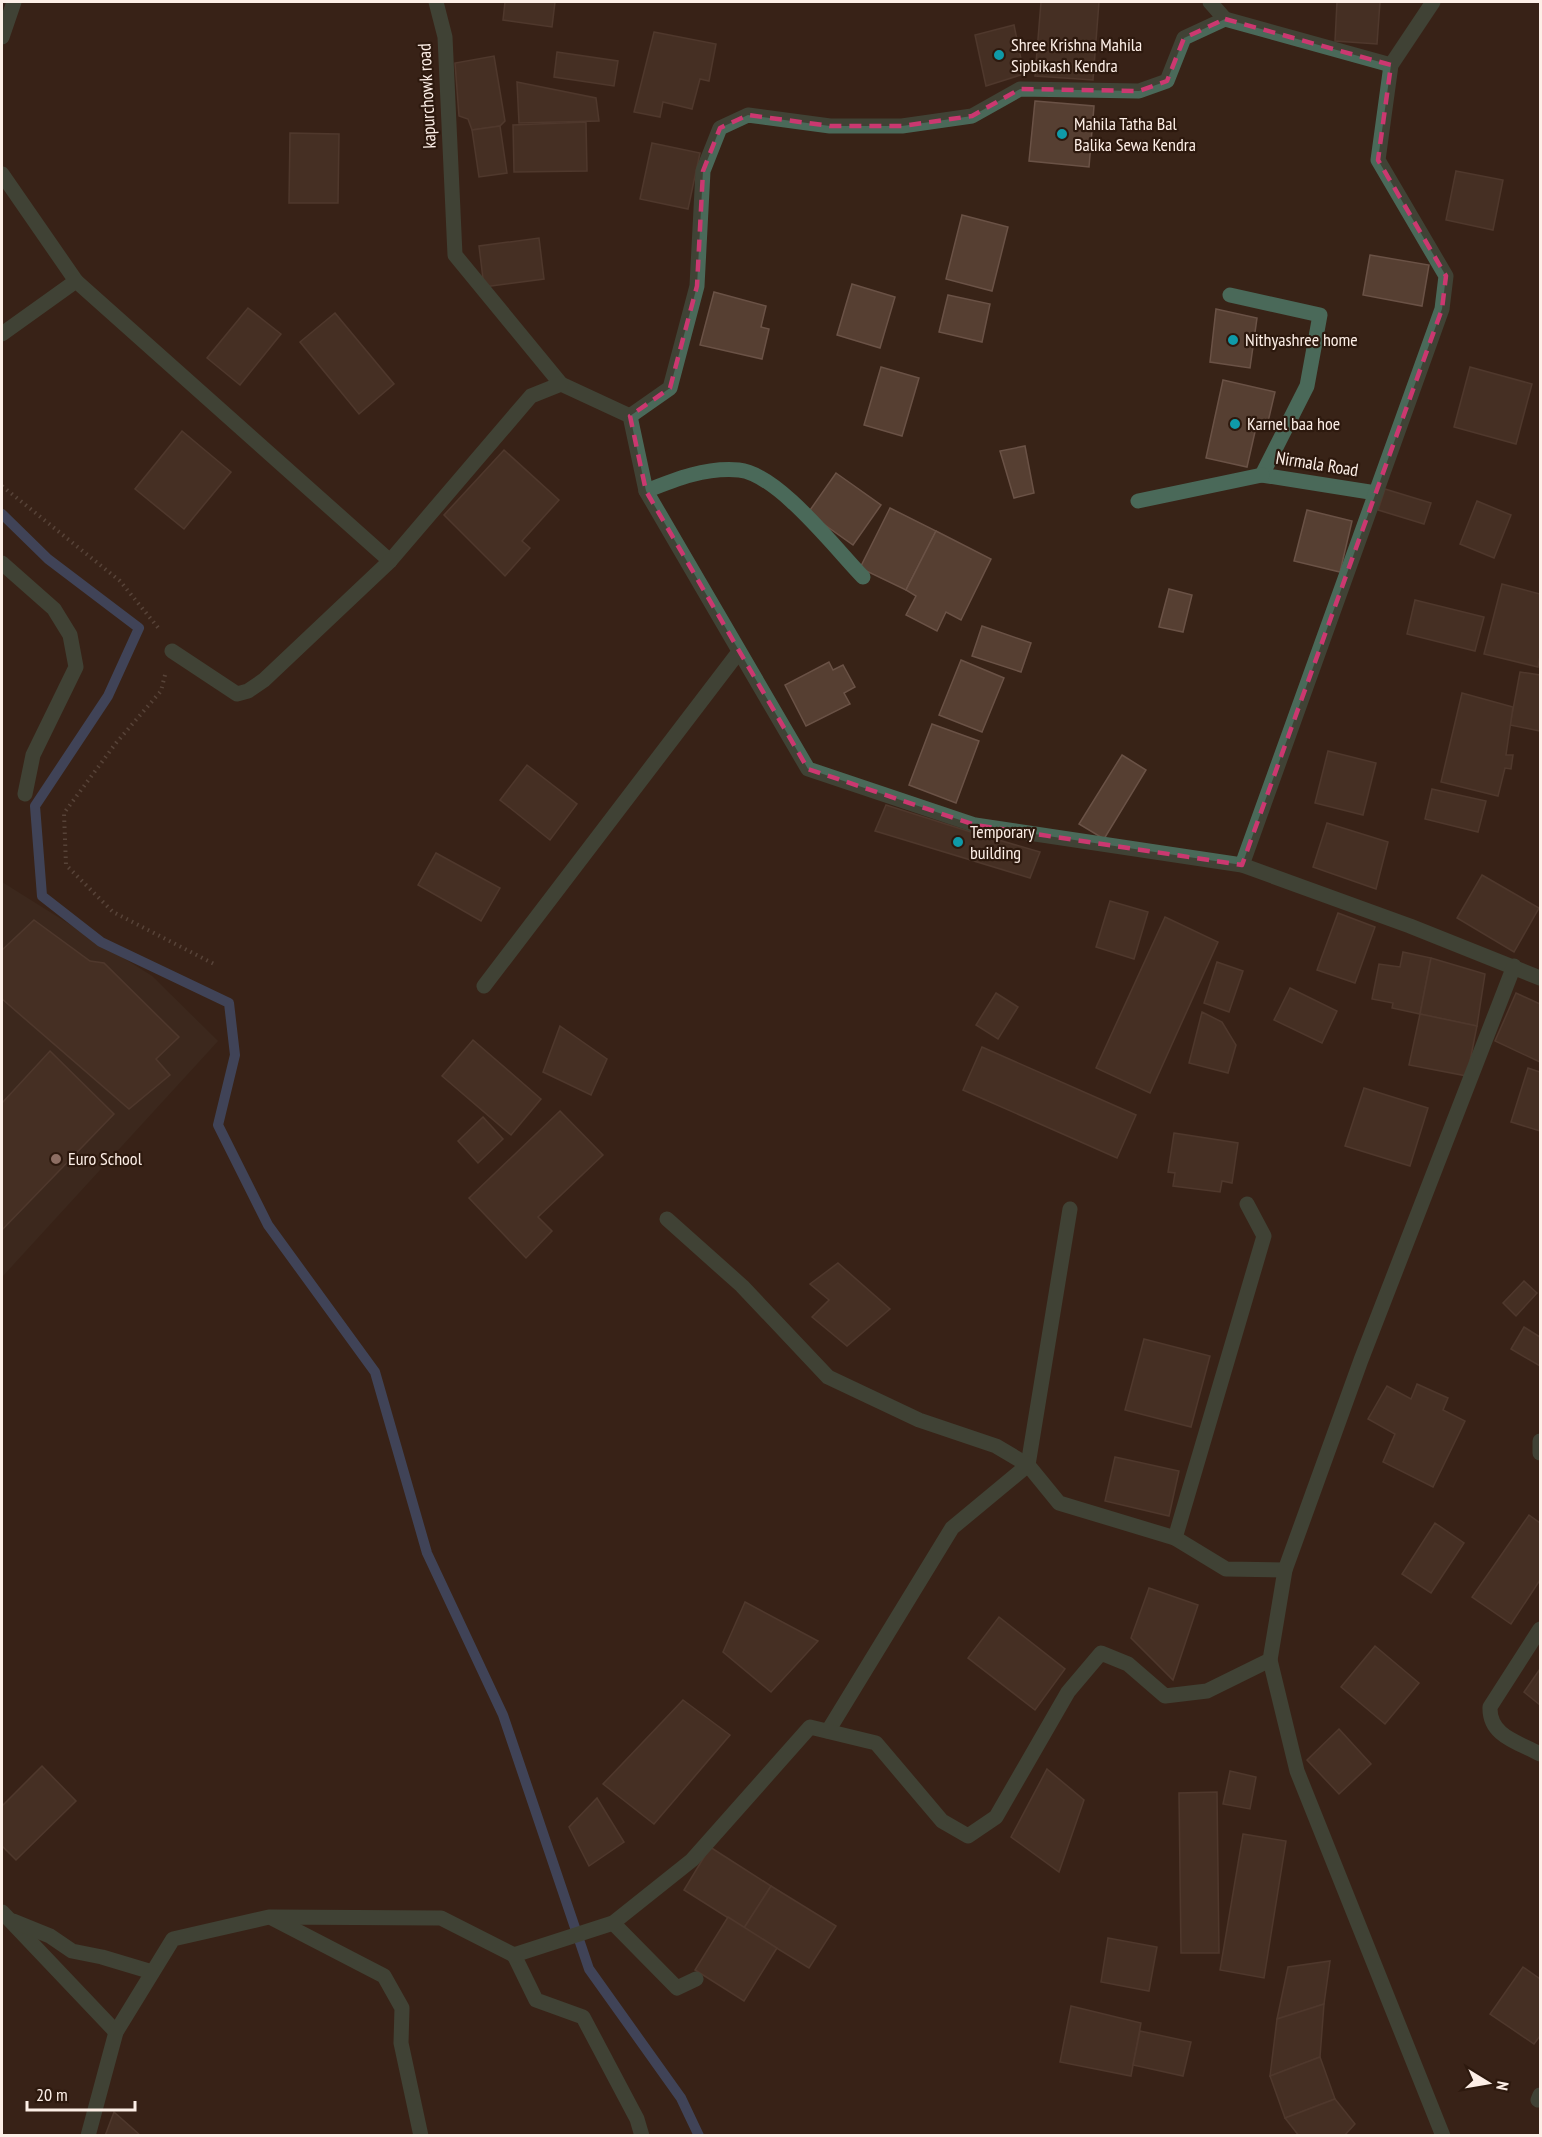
<svg xmlns="http://www.w3.org/2000/svg" width="1542" height="2137" viewBox="0 0 1542 2137" font-family="'PT Sans Narrow',sans-serif">
<rect width="100%" height="100%" fill="#382317"/>
<polygon fill="#403025" points="2,882 152,976 218,1041 2,1277"/>
<g fill="none" stroke-linecap="round" stroke-linejoin="round">
<polyline stroke="#4a6ca5" stroke-width="10" points="2,514 48,559 139,628 108,696 35,806 42,896 101,942 229,1003 235,1055 218,1125 268,1225 375,1372 427,1553 503,1715 589,1969 681,2098 699,2136"/>
</g>
<g fill="#563f32" stroke="#6a5246" stroke-width="1.5">
<polygon points="505,2 555,2 552,27 503,20"/>
<polygon points="1041,2 1099,2 1093,80 1035,76"/>
<polygon points="1337,2 1380,2 1377,44 1335,41"/>
<polygon points="1014,25 1024,74 986,86 975,35"/>
<polygon points="654,32 716,44 709,81 700,79 692,109 663,102 660,117 634,112"/>
<polygon points="557,52 618,61 614,86 554,77"/>
<polygon points="494,56 505,121 500,126 472,130 468,119 459,116 455,63"/>
<polygon points="517,82 596,98 599,121 519,123"/>
<polygon points="1035,101 1094,106 1089,167 1029,161"/>
<polygon points="586,122 587,171 514,172 513,125"/>
<polygon points="500,126 507,173 479,177 472,130"/>
<polygon points="290,133 339,134 338,203 289,203"/>
<polygon points="652,143 700,153 688,209 640,199"/>
<polygon points="1456,171 1503,180 1493,230 1446,220"/>
<polygon points="962,215 1008,227 992,291 946,279"/>
<polygon points="539,238 544,279 484,287 479,246"/>
<polygon points="1370,255 1429,265 1422,306 1363,295"/>
<polygon points="852,284 895,297 880,348 837,335"/>
<polygon points="714,292 766,306 761,327 769,329 762,359 700,345"/>
<polygon points="948,295 990,304 982,342 939,332"/>
<polygon points="248,308 281,334 240,385 207,358"/>
<polygon points="1216,309 1257,318 1250,368 1210,362"/>
<polygon points="335,313 394,384 359,414 300,342"/>
<polygon points="881,367 919,378 902,436 864,425"/>
<polygon points="1470,367 1532,384 1516,444 1454,427"/>
<polygon points="1223,380 1275,392 1267,426 1257,423 1247,467 1206,458"/>
<polygon points="182,431 231,472 184,529 135,489"/>
<polygon points="1025,446 1034,493 1014,498 1000,451"/>
<polygon points="504,450 559,500 522,541 530,548 505,576 444,515"/>
<polygon points="836,473 881,505 853,545 808,513"/>
<polygon points="1385,489 1431,503 1424,524 1378,510"/>
<polygon points="1477,501 1511,515 1494,558 1460,544"/>
<polygon points="890,508 936,531 906,590 860,568"/>
<polygon points="1307,510 1352,521 1340,572 1294,561"/>
<polygon points="936,531 991,559 961,620 946,612 937,631 906,615 916,596 906,590"/>
<polygon points="1502,584 1540,594 1540,656 1538,667 1484,654"/>
<polygon points="1169,589 1192,595 1183,632 1159,627"/>
<polygon points="1415,600 1484,617 1475,651 1407,634"/>
<polygon points="982,626 1031,643 1021,672 972,656"/>
<polygon points="961,660 1004,678 982,732 939,715"/>
<polygon points="829,662 833,670 843,665 855,687 844,693 850,704 806,726 785,685"/>
<polygon points="1520,672 1540,675 1540,731 1510,725"/>
<polygon points="1462,693 1513,707 1506,755 1513,755 1511,769 1505,768 1498,796 1441,782"/>
<polygon points="932,724 979,741 956,803 909,785"/>
<polygon points="1328,751 1376,763 1363,815 1315,803"/>
<polygon points="1122,755 1146,770 1104,839 1079,824"/>
<polygon points="527,765 577,804 550,840 500,800"/>
<polygon points="1432,789 1486,801 1478,832 1425,819"/>
<polygon points="886,805 971,832 1040,852 1030,878 875,831"/>
<polygon points="1327,823 1388,842 1376,889 1313,867"/>
<polygon points="436,853 500,888 481,921 418,885"/>
<polygon points="1482,875 1539,908 1514,952 1457,918"/>
<polygon points="1110,901 1148,912 1134,959 1096,947"/>
<polygon points="1338,913 1375,927 1355,983 1317,970"/>
<polygon points="1165,917 1218,942 1150,1093 1096,1068"/>
<polygon points="34,920 90,961 104,963 179,1037 156,1059 170,1075 129,1109 2,999 2,950"/>
<polygon points="1403,952 1431,958 1420,1014 1392,1008 1393,1003 1372,999 1379,964 1400,967"/>
<polygon points="1431,958 1485,974 1477,1026 1420,1014"/>
<polygon points="1217,962 1243,971 1229,1012 1204,1003"/>
<polygon points="1290,988 1337,1011 1322,1043 1274,1020"/>
<polygon points="996,993 1018,1007 998,1039 976,1025"/>
<polygon points="1516,993 1540,1004 1540,1062 1495,1041"/>
<polygon points="1202,1012 1222,1022 1236,1045 1228,1073 1189,1063"/>
<polygon points="1420,1014 1477,1026 1467,1076 1409,1065"/>
<polygon points="560,1026 607,1059 591,1095 543,1072"/>
<polygon points="473,1040 541,1099 511,1135 442,1076"/>
<polygon points="982,1047 1136,1115 1117,1158 963,1090"/>
<polygon points="50,1051 114,1114 2,1230 2,1103"/>
<polygon points="1528,1068 1540,1072 1540,1131 1511,1122"/>
<polygon points="1364,1088 1428,1108 1410,1166 1345,1146"/>
<polygon points="560,1111 603,1155 538,1217 552,1231 526,1258 469,1198"/>
<polygon points="483,1117 503,1139 478,1163 458,1141"/>
<polygon points="1174,1133 1238,1143 1232,1183 1222,1181 1220,1192 1173,1186 1175,1173 1168,1172"/>
<polygon points="838,1263 890,1309 847,1346 812,1317 829,1300 810,1284"/>
<polygon points="1524,1281 1537,1293 1516,1316 1503,1303"/>
<polygon points="1524,1327 1540,1337 1540,1366 1511,1349"/>
<polygon points="1144,1339 1210,1356 1191,1427 1125,1410"/>
<polygon points="1417,1384 1448,1398 1443,1410 1465,1421 1433,1487 1383,1462 1395,1434 1368,1419 1387,1386 1411,1399"/>
<polygon points="1115,1457 1179,1471 1169,1516 1105,1501"/>
<polygon points="1529,1515 1540,1523 1540,1580 1511,1624 1472,1597"/>
<polygon points="1435,1523 1464,1543 1431,1593 1402,1574"/>
<polygon points="1149,1588 1198,1605 1173,1680 1131,1638"/>
<polygon points="745,1602 818,1641 771,1692 723,1652"/>
<polygon points="999,1617 1065,1669 1035,1710 968,1658"/>
<polygon points="1375,1646 1419,1683 1385,1724 1341,1687"/>
<polygon points="1540,1669 1540,1705 1524,1692"/>
<polygon points="683,1700 730,1735 654,1824 603,1784"/>
<polygon points="1339,1729 1371,1764 1339,1794 1307,1760"/>
<polygon points="42,1766 76,1801 16,1860 2,1846 2,1806"/>
<polygon points="1047,1769 1084,1800 1059,1872 1011,1837"/>
<polygon points="1230,1771 1256,1777 1250,1809 1223,1804"/>
<polygon points="1217,1792 1219,1953 1181,1953 1179,1793"/>
<polygon points="597,1798 624,1842 589,1866 569,1827"/>
<polygon points="1243,1834 1286,1841 1264,1978 1220,1970"/>
<polygon points="710,1847 771,1886 744,1928 684,1890"/>
<polygon points="771,1886 836,1926 809,1968 744,1928"/>
<polygon points="728,1917 777,1948 744,2001 695,1970"/>
<polygon points="1108,1938 1157,1947 1149,1991 1101,1982"/>
<polygon points="1330,1961 1324,2004 1277,2019 1288,1967"/>
<polygon points="1523,1967 1540,1979 1540,2036 1534,2044 1490,2014"/>
<polygon points="1324,2004 1320,2057 1270,2076 1277,2019"/>
<polygon points="1071,2006 1141,2023 1131,2076 1060,2062"/>
<polygon points="1140,2031 1191,2042 1183,2076 1133,2065"/>
<polygon points="1320,2057 1335,2099 1285,2118 1270,2076"/>
<polygon points="1335,2099 1355,2124 1344,2136 1299,2136 1285,2118"/>
<polygon points="114,2112 141,2136 105,2136"/>
</g>
<g fill="none" stroke-linecap="round" stroke-linejoin="round">
<g stroke="#7d6a60" stroke-width="4" stroke-dasharray="1.5 4.5" stroke-linecap="butt">
<polyline points="2,486 120,581 160,630"/>
<polyline points="165,675 161,691 116,743 64,813 66,865 113,912 216,965"/>
</g>
<g stroke="#4a6959" stroke-width="15">
<polyline points="436,2 445,37 455,255 561,384 630,416 646,491 808,769 975,825 1242,865 1410,926 1540,978"/>
<polyline points="1210,2 1225,19"/>
<polyline points="2,37 14,2"/>
<polyline points="2,174 76,281"/>
<polyline points="1230,295 1320,315 1307,386 1262,475 1376,493"/>
<polyline points="2,334 76,281 390,561 531,396 561,384"/>
<polyline points="630,416 670,388 697,286 703,171 720,128 748,115 830,126 902,126 972,116 1020,89 1139,91 1167,81 1184,38 1225,19 1391,65"/>
<path d="M646 491C676 479 706 467 739 470 778 474 835 548 863 577"/>
<polyline points="1138,501 1262,475"/>
<polyline points="2,563 54,609 70,635 76,667 33,755 25,794"/>
<polyline points="172,651 237,694 248,691 264,680 390,561"/>
<polyline points="1242,865 1442,309 1446,276 1378,160 1391,65 1433,2"/>
<polyline points="484,986 738,653"/>
<polyline points="1247,1204 1264,1236 1175,1538 1226,1569 1285,1570"/>
<polyline points="1070,1209 1028,1465 1059,1503 1175,1538"/>
<polyline points="667,1219 742,1286 828,1377 919,1420 996,1446 1028,1465 952,1528 828,1731"/>
<polyline points="1540,1441 1540,1453"/>
<path d="M1540 1629 1490 1707C1489 1736 1518 1742 1540 1754"/>
<polyline points="1270,1660 1297,1771 1443,2136"/>
<polyline points="2,1912 116,2032"/>
<polyline points="272,1918 384,1976 402,2008 401,2043 421,2136"/>
<polyline points="13,1921 50,1936 72,1951 102,1957 152,1972"/>
<polyline points="613,1923 677,1988 696,1979"/>
<polyline points="514,1955 536,2000 583,2017 637,2119 642,2136"/>
<polyline points="1538,2100 1540,2095"/>
<polyline points="88,2136 116,2032 173,1939 269,1917 441,1918 514,1955 613,1923 692,1860 810,1727 876,1743 942,1821 968,1836 996,1817 1068,1692 1101,1653 1128,1664 1165,1696 1207,1691 1270,1660 1285,1570 1361,1360 1514,966"/>
</g>
</g>
<path d="M0 0H1542V2137H0ZM1225 19 1391 65 1378 160 1446 276 1442 309 1242 865 975 825 808 769 646 491 630 416 670 388 697 286 703 171 720 128 748 115 830 126H902L972 116 1020 89 1139 91 1167 81 1184 38Z" fill="#382317" fill-opacity=".55" fill-rule="evenodd"/>
<path fill="none" stroke="#cb3870" stroke-width="4.5" stroke-dasharray="12 8" stroke-linejoin="round" d="M1225 19 1391 65 1378 160 1446 276 1442 309 1242 865 975 825 808 769 646 491 630 416 670 388 697 286 703 171 720 128 748 115 830 126H902L972 116 1020 89 1139 91 1167 81 1184 38Z"/>
<g fill="#0f9aa8" stroke="#2d190e" stroke-width="2">
<circle cx="999" cy="55" r="6"/>
<circle cx="1062" cy="134" r="6"/>
<circle cx="1233" cy="340" r="6"/>
<circle cx="1235" cy="424" r="6"/>
<circle cx="958" cy="842" r="6"/>
</g>
<circle fill="#8d6e63" stroke="#2d190e" stroke-width="2" cx="56" cy="1159" r="6"/>
<g text-anchor="middle" stroke-width="4.5" stroke-linejoin="round" paint-order="stroke">
<g font-size="18" fill="#fdefe7" stroke="#2d190e" text-anchor="start">
<text x="1011" y="51">Shree Krishna Mahila<tspan x="1011" dy="21">Sipbikash Kendra</tspan></text>
<text x="1074" y="130">Mahila Tatha Bal<tspan x="1074" dy="21">Balika Sewa Kendra</tspan></text>
<text x="1245" y="346">Nithyashree home</text>
<text x="1247" y="430">Karnel baa hoe</text>
<text x="970" y="838">Temporary<tspan x="970" dy="21">building</tspan></text>
<text x="68" y="1165">Euro School</text>
</g>
<g font-size="18" fill="#fdefe7" stroke="#2d190e">
<text transform="translate(427 96) rotate(-93)" y="6">kapurchowk road</text>
<text transform="translate(1317 464) rotate(9)" y="6">Nirmala Road</text>
</g>
</g>
<rect width="1542" height="2137" fill="none" stroke="#fdefe7" stroke-width="6"/>
<g transform="translate(1488 2083) rotate(101)" stroke="#2d190e" stroke-width="4.5" paint-order="stroke">
<path d="M0-4.5L10 22L0 15L-10 22Z" fill="#fdefe7"/>
<text y="-9" font-size="16" font-weight="bold" text-anchor="middle" fill="#fdefe7">N</text>
</g>
<path d="M27 2101v9h108v-9" fill="none" stroke="#fdefe7" stroke-width="3"/>
<text x="36" y="2101" font-size="18" fill="#fdefe7" stroke="#2d190e" stroke-width="4.5" paint-order="stroke">20 m</text>
</svg>
